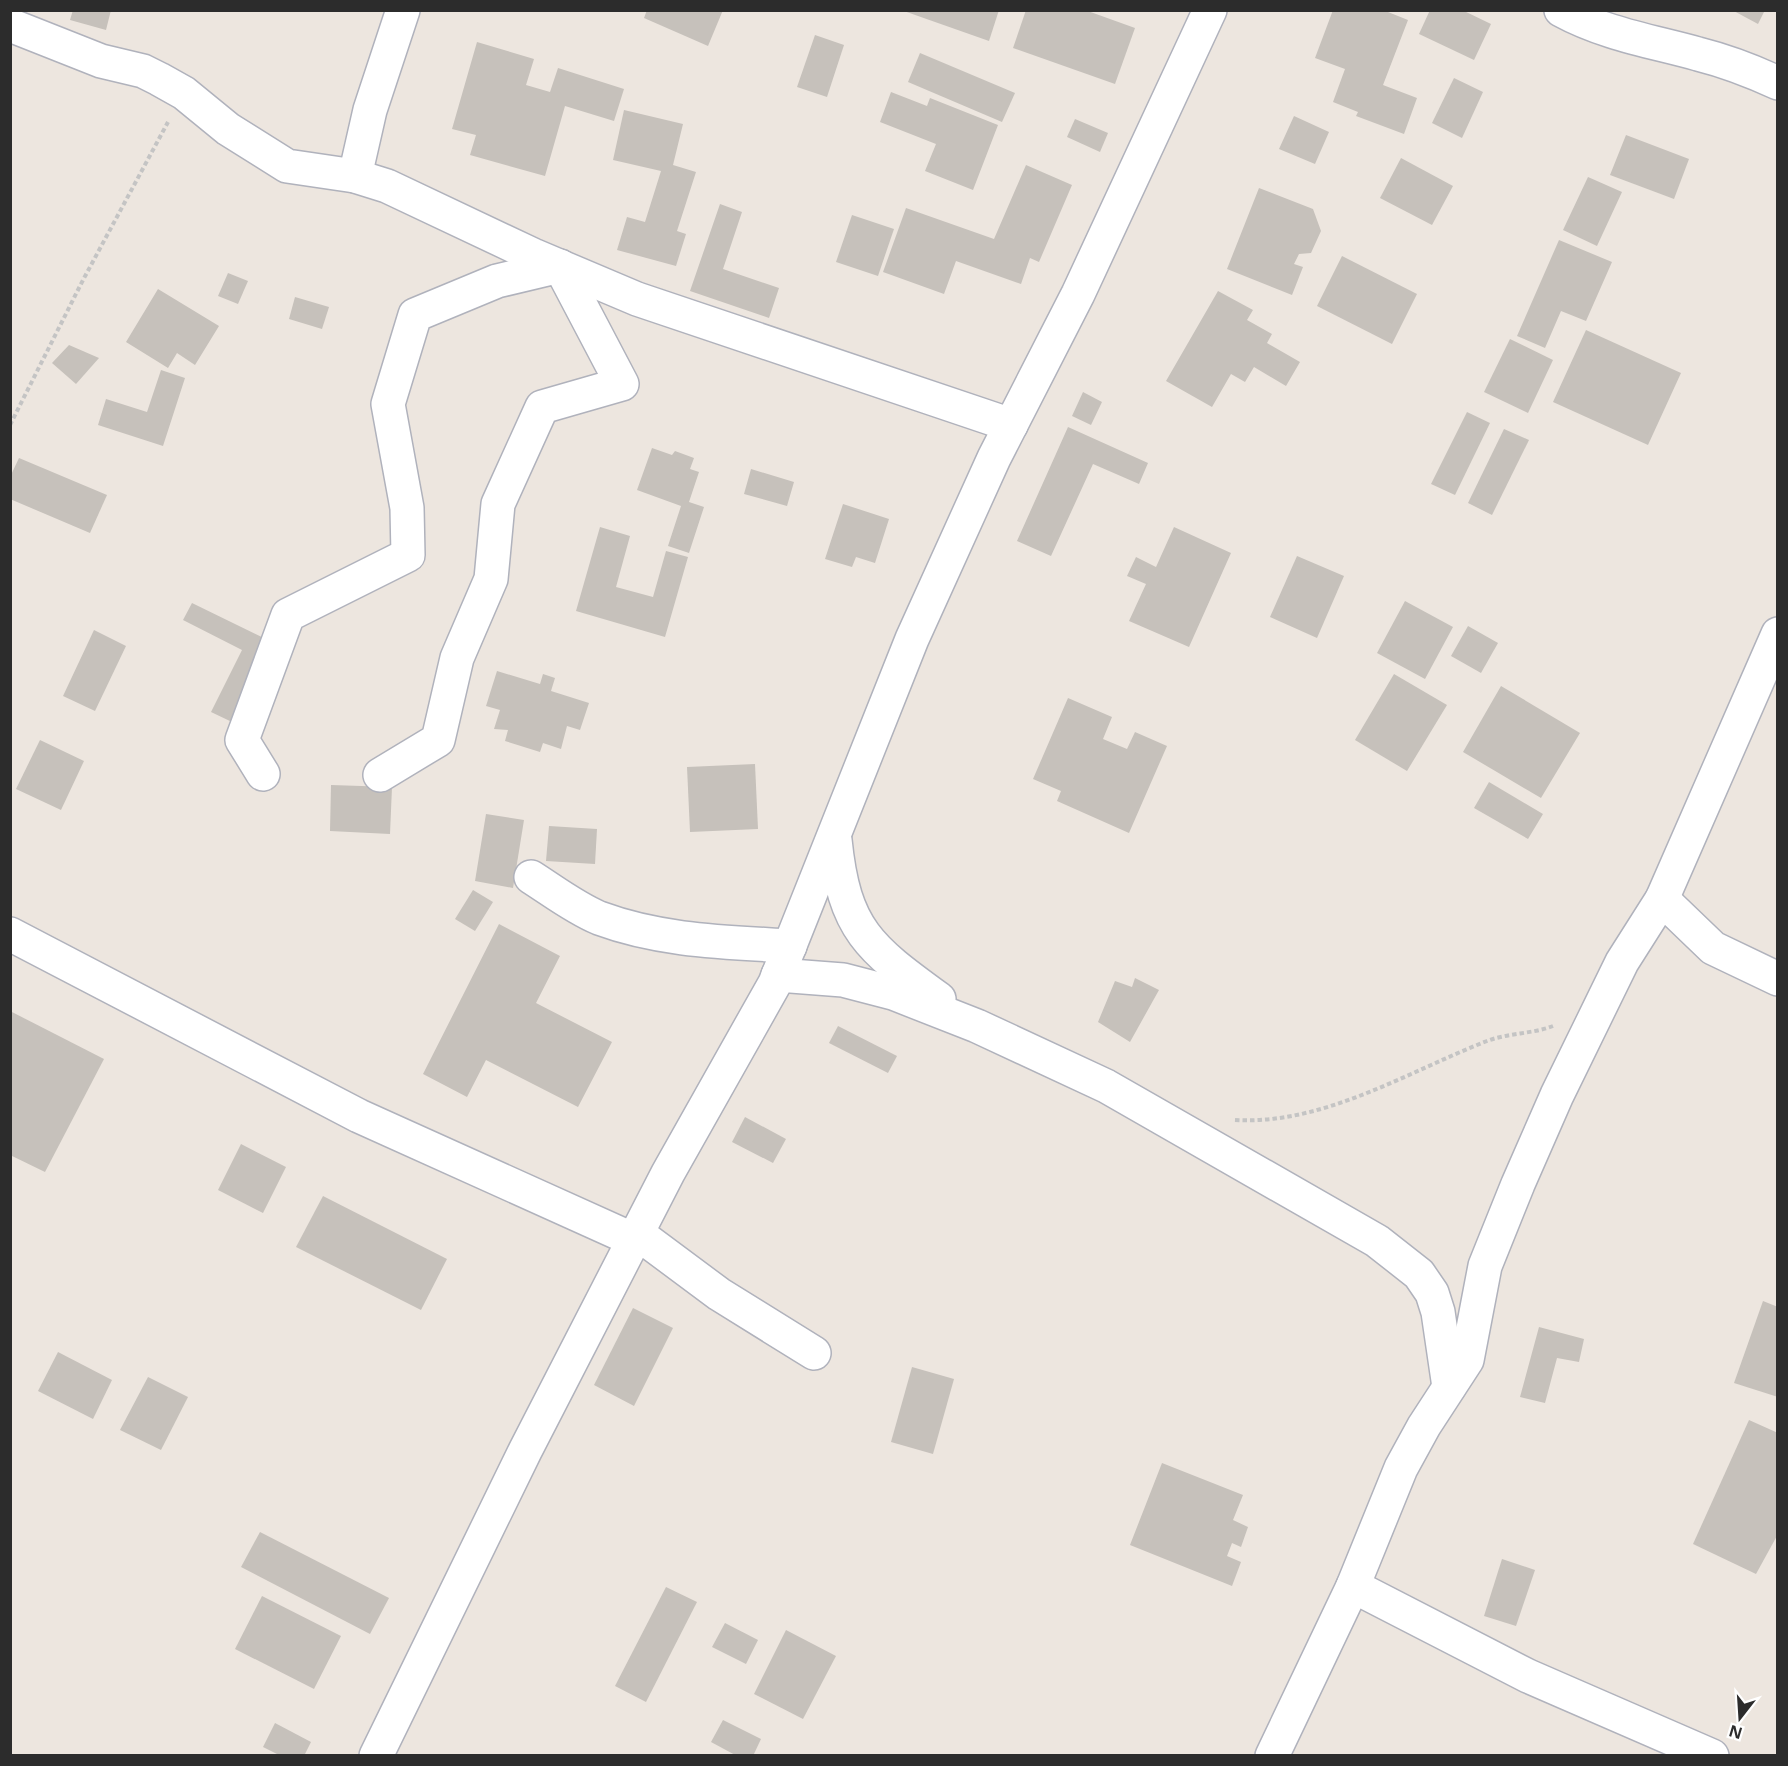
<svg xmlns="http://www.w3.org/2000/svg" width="1788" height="1766" viewBox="0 0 1788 1766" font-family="'Open Sans',sans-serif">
<rect width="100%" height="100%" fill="#ede6df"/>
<g fill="#c6c1bb">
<polygon points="73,10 111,10 106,30 70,20"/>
<polygon points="647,10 723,10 708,46 644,18"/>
<polygon points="901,10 999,10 989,41"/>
<polygon points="1026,10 1085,10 1135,28 1115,84 1013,48"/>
<polygon points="1333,10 1383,10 1408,20 1383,85 1417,98 1404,134 1356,116 1358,112 1333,102 1345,69 1315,58"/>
<polygon points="1430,10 1462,10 1491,24 1474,60 1419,34"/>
<polygon points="1732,10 1765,10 1758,24"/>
<polygon points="815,35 844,45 827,97 797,87"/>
<polygon points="477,42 534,59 526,85 550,92 558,68 624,89 614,121 565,106 545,176 470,155 476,135 452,129"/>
<polygon points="920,53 1015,93 1002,122 908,82"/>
<polygon points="1454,78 1483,92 1462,138 1432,123"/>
<polygon points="891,92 927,106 930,98 998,125 973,190 925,171 936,144 880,122"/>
<polygon points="624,110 683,124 673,165 696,172 677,231 686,234 676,266 617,250 627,217 645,222 661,171 613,160"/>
<polygon points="1294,116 1329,132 1315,164 1279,149"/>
<polygon points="1075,119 1108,133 1100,152 1067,137"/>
<polygon points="1626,135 1689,159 1674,199 1610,175"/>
<polygon points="1401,158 1453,186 1432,225 1380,198"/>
<polygon points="1026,165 1072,185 1039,262 1030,258 1021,284 956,261 944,294 883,272 906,208 994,239"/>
<polygon points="1588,177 1622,192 1597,246 1563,230"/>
<polygon points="1259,188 1313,209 1321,231 1311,253 1299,254 1294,264 1303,267 1292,295 1227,269"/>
<polygon points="720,204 742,212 723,269 779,288 769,318 690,291"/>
<polygon points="852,215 894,229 878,276 836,262"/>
<polygon points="1559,240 1612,262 1586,321 1561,311 1545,348 1517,336"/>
<polygon points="1342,256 1417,294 1392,344 1317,306"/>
<polygon points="228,273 248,281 238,304 218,296"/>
<polygon points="158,289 219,326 195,365 177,353 168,368 126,342"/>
<polygon points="1218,291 1253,310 1247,320 1272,334 1267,343 1300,362 1286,386 1254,367 1245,382 1231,374 1212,407 1166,381"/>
<polygon points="295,297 329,307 322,329 289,319"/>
<polygon points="1586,330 1681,373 1648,445 1553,402"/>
<polygon points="1510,339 1553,360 1528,413 1484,392"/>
<polygon points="69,345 99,358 76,384 52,363"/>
<polygon points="161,370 185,378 163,446 98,425 106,399 147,412"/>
<polygon points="1083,392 1102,402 1091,425 1072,416"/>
<polygon points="1467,412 1490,423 1455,495 1431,484"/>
<polygon points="1068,427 1148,463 1139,484 1093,464 1051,556 1017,541"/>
<polygon points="1504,429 1529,440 1492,515 1468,503"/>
<polygon points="652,448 672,455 675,451 694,458 690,469 699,472 689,502 704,507 689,553 668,546 681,506 637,490"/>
<polygon points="19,458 107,495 90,533 10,499 10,477"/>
<polygon points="751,469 794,482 787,506 744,494"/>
<polygon points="843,504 889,519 875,563 856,557 852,567 825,559"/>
<polygon points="600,527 630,536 616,587 653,597 666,551 688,557 665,637 576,611"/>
<polygon points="1174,527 1231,553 1189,647 1129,621 1146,584 1127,576 1136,557 1156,567"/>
<polygon points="1297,556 1344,576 1317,638 1270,617"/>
<polygon points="1405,601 1453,627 1425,679 1377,653"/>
<polygon points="192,603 272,642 232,722 211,712 242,650 183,620"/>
<polygon points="1468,626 1498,643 1481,673 1451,656"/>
<polygon points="94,630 126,646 95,711 63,696"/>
<polygon points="497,671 540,684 543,674 555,678 551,691 589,703 580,730 567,726 561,749 543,743 540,752 505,741 508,730 494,729 500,710 486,706"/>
<polygon points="1394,674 1447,705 1407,771 1355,740"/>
<polygon points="1501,686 1580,733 1541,798 1463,752"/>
<polygon points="1068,698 1112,717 1103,739 1127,749 1135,732 1167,746 1129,833 1057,801 1061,791 1033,779"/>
<polygon points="40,740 84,761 61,810 16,789"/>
<polygon points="755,764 758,829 690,832 687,767"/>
<polygon points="1489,782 1543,814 1528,839 1474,808"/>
<polygon points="331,785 392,787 390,834 330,831"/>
<polygon points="486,814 524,820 513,888 475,881"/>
<polygon points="549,826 597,829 595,864 546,861"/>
<polygon points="473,890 493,902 475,931 455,919"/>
<polygon points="499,924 560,956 536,1003 612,1042 578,1107 486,1060 467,1097 423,1074"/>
<polygon points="1135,978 1159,990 1130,1042 1098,1022 1115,981 1132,987"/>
<polygon points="10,1011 104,1059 45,1172 10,1155"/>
<polygon points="838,1026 897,1056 888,1073 829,1043"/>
<polygon points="745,1117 786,1139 773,1163 732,1142"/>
<polygon points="241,1144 286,1167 263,1213 218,1190"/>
<polygon points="323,1196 447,1259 421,1310 296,1247"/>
<polygon points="1763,1301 1778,1307 1778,1397 1734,1383"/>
<polygon points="633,1308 673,1328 634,1406 594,1385"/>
<polygon points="1539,1327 1584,1339 1579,1362 1557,1358 1545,1403 1520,1397"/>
<polygon points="58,1352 112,1380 93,1419 38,1391"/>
<polygon points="912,1367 954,1379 933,1454 891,1442"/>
<polygon points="148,1377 188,1397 161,1450 120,1430"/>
<polygon points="1749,1420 1778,1433 1778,1534 1756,1574 1693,1544"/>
<polygon points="1162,1463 1243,1495 1233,1520 1248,1527 1241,1547 1232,1543 1227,1556 1241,1562 1232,1586 1130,1545"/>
<polygon points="260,1532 389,1598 370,1634 241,1567"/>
<polygon points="1502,1559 1535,1570 1516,1626 1484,1616"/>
<polygon points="666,1587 697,1602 646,1702 615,1686"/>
<polygon points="262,1596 341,1636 314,1689 235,1649"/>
<polygon points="725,1623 758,1640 746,1664 712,1647"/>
<polygon points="786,1630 836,1656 803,1719 754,1694"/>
<polygon points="723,1720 761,1739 753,1756 737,1756 711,1742"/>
<polygon points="275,1723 311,1742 304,1756 281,1756 263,1747"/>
</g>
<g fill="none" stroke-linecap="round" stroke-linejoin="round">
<g stroke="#b0b2bc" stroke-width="36">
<g id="minor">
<path d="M1561 10C1605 34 1651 41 1698 54 1726 61 1752 71 1778 83"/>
<polyline points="10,25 101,61 143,71 159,79 184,93 228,129 287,166 355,176 387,186 533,255 637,299 1011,425"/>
<polyline points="355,176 370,110 403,10"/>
<polyline points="263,774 242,740 288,615 408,555 407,508 388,404 415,315 497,281 560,266 622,384 542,407 498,504 491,579 457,658 438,740 380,775"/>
<path d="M835 840C844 930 869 948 939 999"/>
<path d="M531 877C553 891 575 908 599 918 661 941 724 942 790 946"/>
<polyline points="1662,899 1713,948 1778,979"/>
<polyline points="10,934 359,1116 634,1240"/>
<polyline points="778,975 843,980 893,993 977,1026 1106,1086 1377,1241 1419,1274 1432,1293 1438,1312 1449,1387"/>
<polyline points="637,1233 719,1294 814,1353"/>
<polyline points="1353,1586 1528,1676 1712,1756"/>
<polyline points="376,1756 525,1451 668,1173 775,983 912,639 994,458 1078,294 1210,10"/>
<polyline points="1272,1756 1353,1586 1401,1468 1424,1426 1467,1360 1485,1266 1518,1184 1557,1095 1622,962 1662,899 1778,634"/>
</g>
</g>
<g stroke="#c4c4c4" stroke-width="4" stroke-dasharray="4.5 3" stroke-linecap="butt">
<polyline points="10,425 83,280 168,122"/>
<path d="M1235 1120C1324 1125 1407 1072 1487 1041 1508 1033 1532 1034 1553 1026"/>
</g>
<use href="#minor" stroke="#fff" stroke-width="33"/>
</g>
<rect width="1788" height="1766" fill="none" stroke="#2c2c2c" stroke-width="24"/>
<g transform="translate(1740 1718) rotate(197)" stroke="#ffffff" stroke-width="4.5" paint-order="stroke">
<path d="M0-4.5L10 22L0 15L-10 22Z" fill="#2c2c2c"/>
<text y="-9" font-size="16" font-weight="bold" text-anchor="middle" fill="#2c2c2c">N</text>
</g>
</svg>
